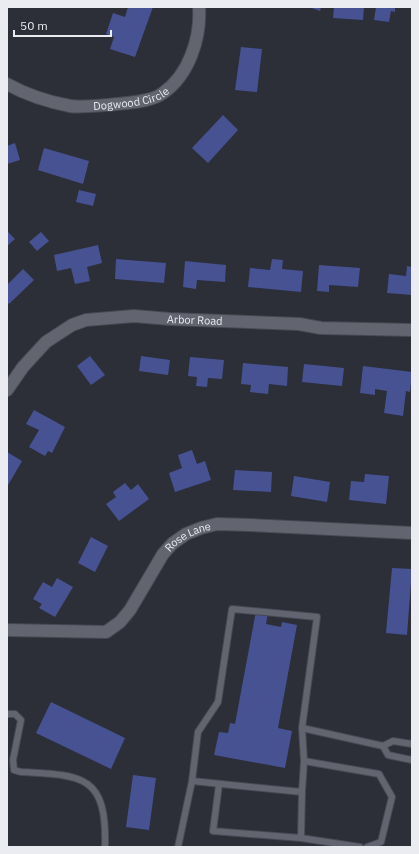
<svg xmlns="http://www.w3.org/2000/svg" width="419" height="854" viewBox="0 0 419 854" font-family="'IBM Plex Sans',sans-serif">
<rect width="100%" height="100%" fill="#2c2e38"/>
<g fill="#475293">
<polygon points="128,7 153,7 135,57 110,49 114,37 106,34 113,13 125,17"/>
<polygon points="309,7 321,7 320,11"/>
<polygon points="334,7 364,7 363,20 333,18"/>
<polygon points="376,7 395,7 395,12 391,11 389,22 374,20"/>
<polygon points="241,47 262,49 257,92 235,90"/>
<polygon points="223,115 238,130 208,163 192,148"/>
<polygon points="15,143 20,160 7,164 7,146"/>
<polygon points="44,148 89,161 83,184 38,170"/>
<polygon points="79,190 96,194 93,206 76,202"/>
<polygon points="7,231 15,239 7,246"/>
<polygon points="41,232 49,241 37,251 29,242"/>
<polygon points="98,245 102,263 87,267 90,281 75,284 71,268 57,271 54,255"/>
<polygon points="116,259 166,263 164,283 115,279"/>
<polygon points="272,259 283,260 282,269 303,271 301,292 248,287 250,268 270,270"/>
<polygon points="185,261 226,265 225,282 197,280 196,289 183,287"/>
<polygon points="319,265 360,268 358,287 329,285 329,292 317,291"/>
<polygon points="407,266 412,267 412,295 387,293 389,274 406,276"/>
<polygon points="23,269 34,280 9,304 7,302 7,285"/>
<polygon points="90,356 105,375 91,385 77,366"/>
<polygon points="141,356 170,360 168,375 139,371"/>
<polygon points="190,357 224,360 222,379 208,378 207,387 196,386 197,377 188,376"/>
<polygon points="243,363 288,367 287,386 269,384 268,394 250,392 251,385 241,384"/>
<polygon points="304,364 344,368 342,386 302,382"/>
<polygon points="363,366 412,372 410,392 406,391 403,416 384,413 387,391 375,389 375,395 360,393"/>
<polygon points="34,410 65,427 52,453 48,451 45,456 29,447 39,430 26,424"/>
<polygon points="192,450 197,464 205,461 211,480 175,492 169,473 182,468 178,455"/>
<polygon points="7,452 22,461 7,487"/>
<polygon points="235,470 272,472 271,492 233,490"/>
<polygon points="365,474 389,476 386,504 349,500 351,481 364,482"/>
<polygon points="294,476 330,482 327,502 291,496"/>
<polygon points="125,483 131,490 138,484 149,499 119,521 106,504 116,497 113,492"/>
<polygon points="91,537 108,546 95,572 78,563"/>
<polygon points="392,568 412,569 407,635 386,633"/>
<polygon points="57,578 73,587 55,617 39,608 42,604 33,599 43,582 52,587"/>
<polygon points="256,611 268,613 266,624 281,627 282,622 297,625 278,728 292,731 285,768 214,755 219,732 228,733 230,723 235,724"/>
<polygon points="51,702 125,738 111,769 36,733"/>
<polygon points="133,775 156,778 149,830 126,827"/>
</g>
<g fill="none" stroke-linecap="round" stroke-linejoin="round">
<g stroke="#474952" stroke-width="8">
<g id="lane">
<path d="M7 714H15L21 720 13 760 14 770 21 772C84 775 107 776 105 847"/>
<polyline points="302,728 304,761 302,792 192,781 198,732 218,702 232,609 317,617 302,728 383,746 393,741 412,744"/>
<polyline points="383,746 388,755 412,760"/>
<polyline points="304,761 379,774 392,797 381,842 367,847"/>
<polyline points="219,785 213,831 301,838 302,792"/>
<polyline points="301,838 360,847"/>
<polyline points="178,847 192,781"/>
</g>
</g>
<g stroke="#474952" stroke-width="14">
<g id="street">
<path id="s1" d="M7 84C25 94 49 102 70 106 80 108 135 103 146 100 151 99 159 96 163 93 189 75 201 38 199 7"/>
<path id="s2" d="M7 390 23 367 46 342 72 325 86 320 134 316 170 319 299 324 321 328 412 330"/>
<path id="s3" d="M7 630 106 632 120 622 130 610 163 554 173 543 186 534 201 528 217 524 250 525 412 533"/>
</g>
</g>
<use href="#lane" stroke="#626570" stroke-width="6"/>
<use href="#street" stroke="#626570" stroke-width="12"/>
</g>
<g text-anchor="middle" stroke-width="4" stroke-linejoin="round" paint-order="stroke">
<g font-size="11" fill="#eaecf2" stroke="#2c2e38">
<text dy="4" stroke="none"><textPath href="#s1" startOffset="129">Dogwood Circle</textPath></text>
<text dy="4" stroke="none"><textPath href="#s2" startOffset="217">Arbor Road</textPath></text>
<text dy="4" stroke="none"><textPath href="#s3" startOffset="228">Rose Lane</textPath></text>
</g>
</g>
<rect width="419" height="854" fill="none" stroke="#eaecf2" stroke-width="16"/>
<path d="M14 30v6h97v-6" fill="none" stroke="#eaecf2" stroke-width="2"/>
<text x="20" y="30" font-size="12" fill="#eaecf2" stroke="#2c2e38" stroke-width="3" paint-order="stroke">50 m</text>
</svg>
